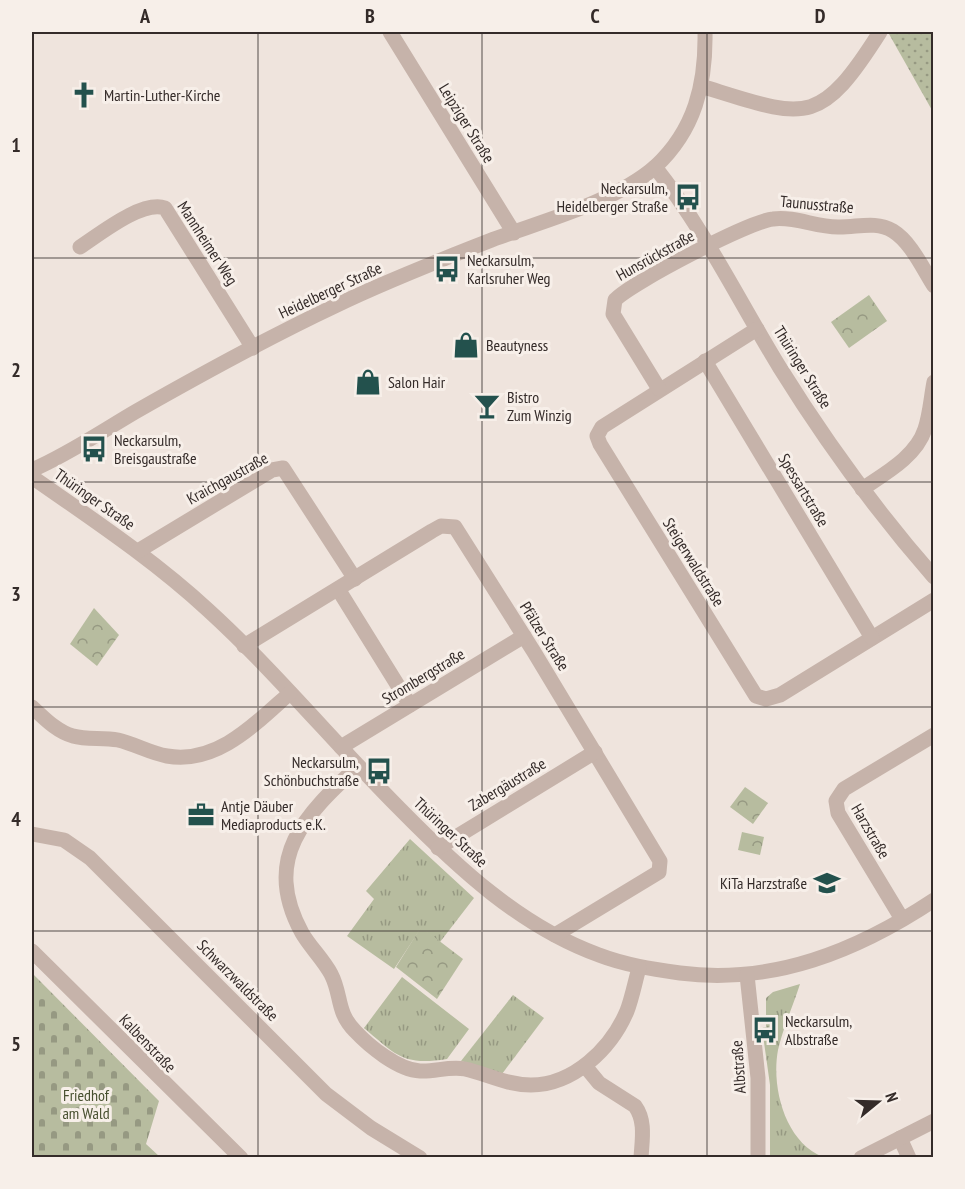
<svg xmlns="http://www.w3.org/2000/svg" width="965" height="1189" viewBox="0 0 965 1189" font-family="'PT Sans Narrow',sans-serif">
<defs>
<pattern id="grass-tufts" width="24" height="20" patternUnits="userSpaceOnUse" patternTransform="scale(1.5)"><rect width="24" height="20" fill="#b7bc9f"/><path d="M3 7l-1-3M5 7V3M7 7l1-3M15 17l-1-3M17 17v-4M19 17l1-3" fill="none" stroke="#969982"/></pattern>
<pattern id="cemetery-stones" width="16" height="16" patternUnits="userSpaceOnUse" patternTransform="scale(1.5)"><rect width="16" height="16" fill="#b7bc9f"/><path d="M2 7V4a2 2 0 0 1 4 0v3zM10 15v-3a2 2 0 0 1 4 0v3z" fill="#969982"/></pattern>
<pattern id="park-crowns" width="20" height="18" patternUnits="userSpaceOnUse" patternTransform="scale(1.5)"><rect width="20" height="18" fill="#b7bc9f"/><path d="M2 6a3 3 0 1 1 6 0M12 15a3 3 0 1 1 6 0" fill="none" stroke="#969982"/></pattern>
<pattern id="garden-dots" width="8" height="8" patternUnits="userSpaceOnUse" patternTransform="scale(1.5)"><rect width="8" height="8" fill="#b7bc9f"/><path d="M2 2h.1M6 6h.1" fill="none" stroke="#969982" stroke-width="1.8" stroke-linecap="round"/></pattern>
</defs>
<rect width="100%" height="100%" fill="#efe4dd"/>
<g fill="url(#grass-tufts)">
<polygon points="410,839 474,898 440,942 421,928 394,969 347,936 374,899 366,891"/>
<path d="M402 977 469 1029 447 1059C403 1066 396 1055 364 1028Z"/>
<path d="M800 984C793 1006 783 1028 778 1050 771 1087 785 1142 823 1157H770V1085L762 1028 766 1027V998L773 992Z"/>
<polygon points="513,995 544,1018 502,1074 461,1061"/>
</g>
<polygon fill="url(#cemetery-stones)" points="32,973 159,1101 146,1144 160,1157 32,1157"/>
<g fill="url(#park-crowns)">
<polygon points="869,295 887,321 849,348 831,322"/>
<polygon points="94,608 119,635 97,666 70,644"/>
<polygon points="745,787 768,803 753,824 730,807"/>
<polygon points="742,832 764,837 760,855 738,850"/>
<polygon points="421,927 463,959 437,999 396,967"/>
</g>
<polygon fill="url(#garden-dots)" points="892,32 933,32 933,112 889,34"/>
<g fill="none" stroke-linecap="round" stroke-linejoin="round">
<g stroke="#c6b3aa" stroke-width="15">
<polyline points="390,32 514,233"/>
<path d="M701 86C805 118 818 130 880 32"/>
<path d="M655 167C704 229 739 301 780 368 826 442 877 512 934 577"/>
<path d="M80 247C100 234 142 200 165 208L253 348"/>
<polyline points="757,329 602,427 597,436 600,444 756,696 766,699 780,695 934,600"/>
<polyline points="705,361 872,638"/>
<path d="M659 389 613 314 615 300C631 283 750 221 773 219 796 216 817 228 840 227 859 227 876 221 893 231 911 242 923 269 934 286"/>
<path d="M32 470C67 455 101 432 135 412 200 375 267 338 335 306 386 281 441 260 494 239 543 221 615 202 655 167 695 130 706 84 705 32"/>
<path d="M32 477C92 519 154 560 208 610 276 672 335 744 400 809 457 867 521 927 599 955 625 965 652 969 680 973 773 985 857 951 934 900"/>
<path d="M862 489C884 474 916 457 925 429 930 414 931 397 934 382"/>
<polyline points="138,551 272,470 283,468 355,579"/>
<polyline points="338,589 410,705"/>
<polyline points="244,646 432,531 441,526 455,527 534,652 660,861 659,872 555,935"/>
<path d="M32 707C43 717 57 732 73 736 87 740 103 737 118 740 135 744 150 753 167 756 217 765 256 723 290 693"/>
<polyline points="341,747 524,636"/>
<path d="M358 766C305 815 261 858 302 933 310 947 323 959 331 974 342 995 336 1012 355 1031 369 1046 398 1070 420 1071 435 1072 449 1066 465 1069 487 1074 507 1085 531 1085 573 1085 611 1049 627 1011 632 998 635 982 639 968"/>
<polyline points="32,834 64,840 90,858 326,1094 371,1128 420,1158"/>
<polyline points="438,848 595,752"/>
<polyline points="902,919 838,813 836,801 844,789 934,735"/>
<polyline points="32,951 241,1158"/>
<polyline points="747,975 758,1078 758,1158"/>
<path d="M585 1066 599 1083 635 1106C646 1121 642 1140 641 1158"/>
<polyline points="900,1138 909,1158"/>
<polyline points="861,1158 934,1121"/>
</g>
</g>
<path fill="none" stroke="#342b29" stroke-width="1.5" stroke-opacity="0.55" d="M258 32V1158M482 32V1158M707 32V1158M32 258H934M32 482H934M32 707H934M32 931H934"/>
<defs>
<g id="church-bare" transform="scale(2.07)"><path d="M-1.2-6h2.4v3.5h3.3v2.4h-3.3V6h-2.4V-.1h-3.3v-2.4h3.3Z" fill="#23514d" stroke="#f7efe9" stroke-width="2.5" paint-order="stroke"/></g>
<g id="bus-bare" transform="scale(2.07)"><path d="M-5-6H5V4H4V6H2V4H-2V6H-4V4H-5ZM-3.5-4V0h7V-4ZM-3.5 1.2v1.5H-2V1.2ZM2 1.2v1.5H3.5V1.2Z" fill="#23514d" stroke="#f7efe9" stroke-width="2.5" paint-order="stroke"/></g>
<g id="shop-bare" transform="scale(2.07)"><path d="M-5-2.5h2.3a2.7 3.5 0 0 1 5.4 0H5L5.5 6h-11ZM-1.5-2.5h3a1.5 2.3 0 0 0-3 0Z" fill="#23514d" stroke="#f7efe9" stroke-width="2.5" paint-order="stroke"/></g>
<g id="bar-bare" transform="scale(2.07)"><path d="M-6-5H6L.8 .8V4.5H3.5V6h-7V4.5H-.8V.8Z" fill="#23514d" stroke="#f7efe9" stroke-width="2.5" paint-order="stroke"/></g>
<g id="office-bare" transform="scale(2.07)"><path d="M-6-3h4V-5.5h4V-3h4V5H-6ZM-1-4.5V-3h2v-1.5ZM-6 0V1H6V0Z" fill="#23514d" stroke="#f7efe9" stroke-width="2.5" paint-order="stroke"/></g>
<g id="school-bare" transform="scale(2.07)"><path d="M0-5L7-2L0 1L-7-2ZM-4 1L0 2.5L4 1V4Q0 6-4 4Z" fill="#23514d" stroke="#f7efe9" stroke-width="2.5" paint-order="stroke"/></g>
</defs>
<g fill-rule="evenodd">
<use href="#church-bare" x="84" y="95"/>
<use href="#bus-bare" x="688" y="197"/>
<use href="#bus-bare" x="447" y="269"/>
<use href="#shop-bare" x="466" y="345"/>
<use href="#shop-bare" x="368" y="382"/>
<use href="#bar-bare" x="487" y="406"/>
<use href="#bus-bare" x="94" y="449"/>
<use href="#bus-bare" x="379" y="771"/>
<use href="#office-bare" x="201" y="815"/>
<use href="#school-bare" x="827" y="883"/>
<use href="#bus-bare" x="765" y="1030"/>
</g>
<g text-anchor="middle" stroke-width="6" stroke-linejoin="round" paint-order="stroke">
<g font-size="16" fill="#342b29" stroke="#f7efe9" text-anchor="start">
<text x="104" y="101">Martin-Luther-Kirche</text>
<text x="668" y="194" text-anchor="end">Neckarsulm,<tspan x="668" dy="18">Heidelberger Straße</tspan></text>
<text x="467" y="266">Neckarsulm,<tspan x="467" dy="18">Karlsruher Weg</tspan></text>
<text x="486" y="351">Beautyness</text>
<text x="388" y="388">Salon Hair</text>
<text x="507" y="403">Bistro<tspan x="507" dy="18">Zum Winzig</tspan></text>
<text x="114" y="446">Neckarsulm,<tspan x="114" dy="18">Breisgaustraße</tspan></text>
<text x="359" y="768" text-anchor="end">Neckarsulm,<tspan x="359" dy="18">Schönbuchstraße</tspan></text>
<text x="221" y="812">Antje Däuber<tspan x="221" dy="18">Mediaproducts e.K.</tspan></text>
<text x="807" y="889" text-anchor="end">KiTa Harzstraße</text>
<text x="785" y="1027">Neckarsulm,<tspan x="785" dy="18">Albstraße</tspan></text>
</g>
<g font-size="16" fill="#342b29" stroke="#f7efe9">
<text transform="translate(467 123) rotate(58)" y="6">Leipziger Straße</text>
<text transform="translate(817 204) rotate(5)" y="6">Taunusstraße</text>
<text transform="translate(208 243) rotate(57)" y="6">Mannheimer Weg</text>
<text transform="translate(655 255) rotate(-29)" y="6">Hunsrückstraße</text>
<text transform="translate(330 290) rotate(-25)" y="6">Heidelberger Straße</text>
<text transform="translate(803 367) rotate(58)" y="6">Thüringer Straße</text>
<text transform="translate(227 478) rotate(-29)" y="6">Kraichgaustraße</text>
<text transform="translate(804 490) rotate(59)" y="6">Spessartstraße</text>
<text transform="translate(95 499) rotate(35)" y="6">Thüringer Straße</text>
<text transform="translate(694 562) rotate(58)" y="6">Steigerwaldstraße</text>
<text transform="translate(545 636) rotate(58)" y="6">Pfälzer Straße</text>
<text transform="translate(423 676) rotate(-31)" y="6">Strombergstraße</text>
<text transform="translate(507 784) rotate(-31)" y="6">Zabergäustraße</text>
<text transform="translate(871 831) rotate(60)" y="6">Harzstraße</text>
<text transform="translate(451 832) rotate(43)" y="6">Thüringer Straße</text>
<text transform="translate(238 980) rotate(45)" y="6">Schwarzwaldstraße</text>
<text transform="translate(148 1043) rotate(46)" y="6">Kalbenstraße</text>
<text transform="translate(738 1067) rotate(-94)" y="6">Albstraße</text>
</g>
<g font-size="16" fill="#485030" stroke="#f7efe9">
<text x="86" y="1101">Friedhof<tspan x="86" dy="18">am Wald</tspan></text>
</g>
</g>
<rect width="965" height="1189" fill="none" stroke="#f7efe9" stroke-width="66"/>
<g transform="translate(878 1102) rotate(71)" stroke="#f7efe9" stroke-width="4.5" paint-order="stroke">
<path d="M0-4.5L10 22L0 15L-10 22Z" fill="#342b29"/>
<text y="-9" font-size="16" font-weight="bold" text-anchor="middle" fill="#342b29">N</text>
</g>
<rect x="33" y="33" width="899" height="1123" fill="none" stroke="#342b29" stroke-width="2"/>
<g font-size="20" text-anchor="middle" font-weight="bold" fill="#342b29">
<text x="145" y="23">A</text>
<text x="370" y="23">B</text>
<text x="595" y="23">C</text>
<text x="820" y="23">D</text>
<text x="16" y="152">1</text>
<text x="16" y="377">2</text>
<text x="16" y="601">3</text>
<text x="16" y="826">4</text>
<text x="16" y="1051">5</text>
</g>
</svg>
